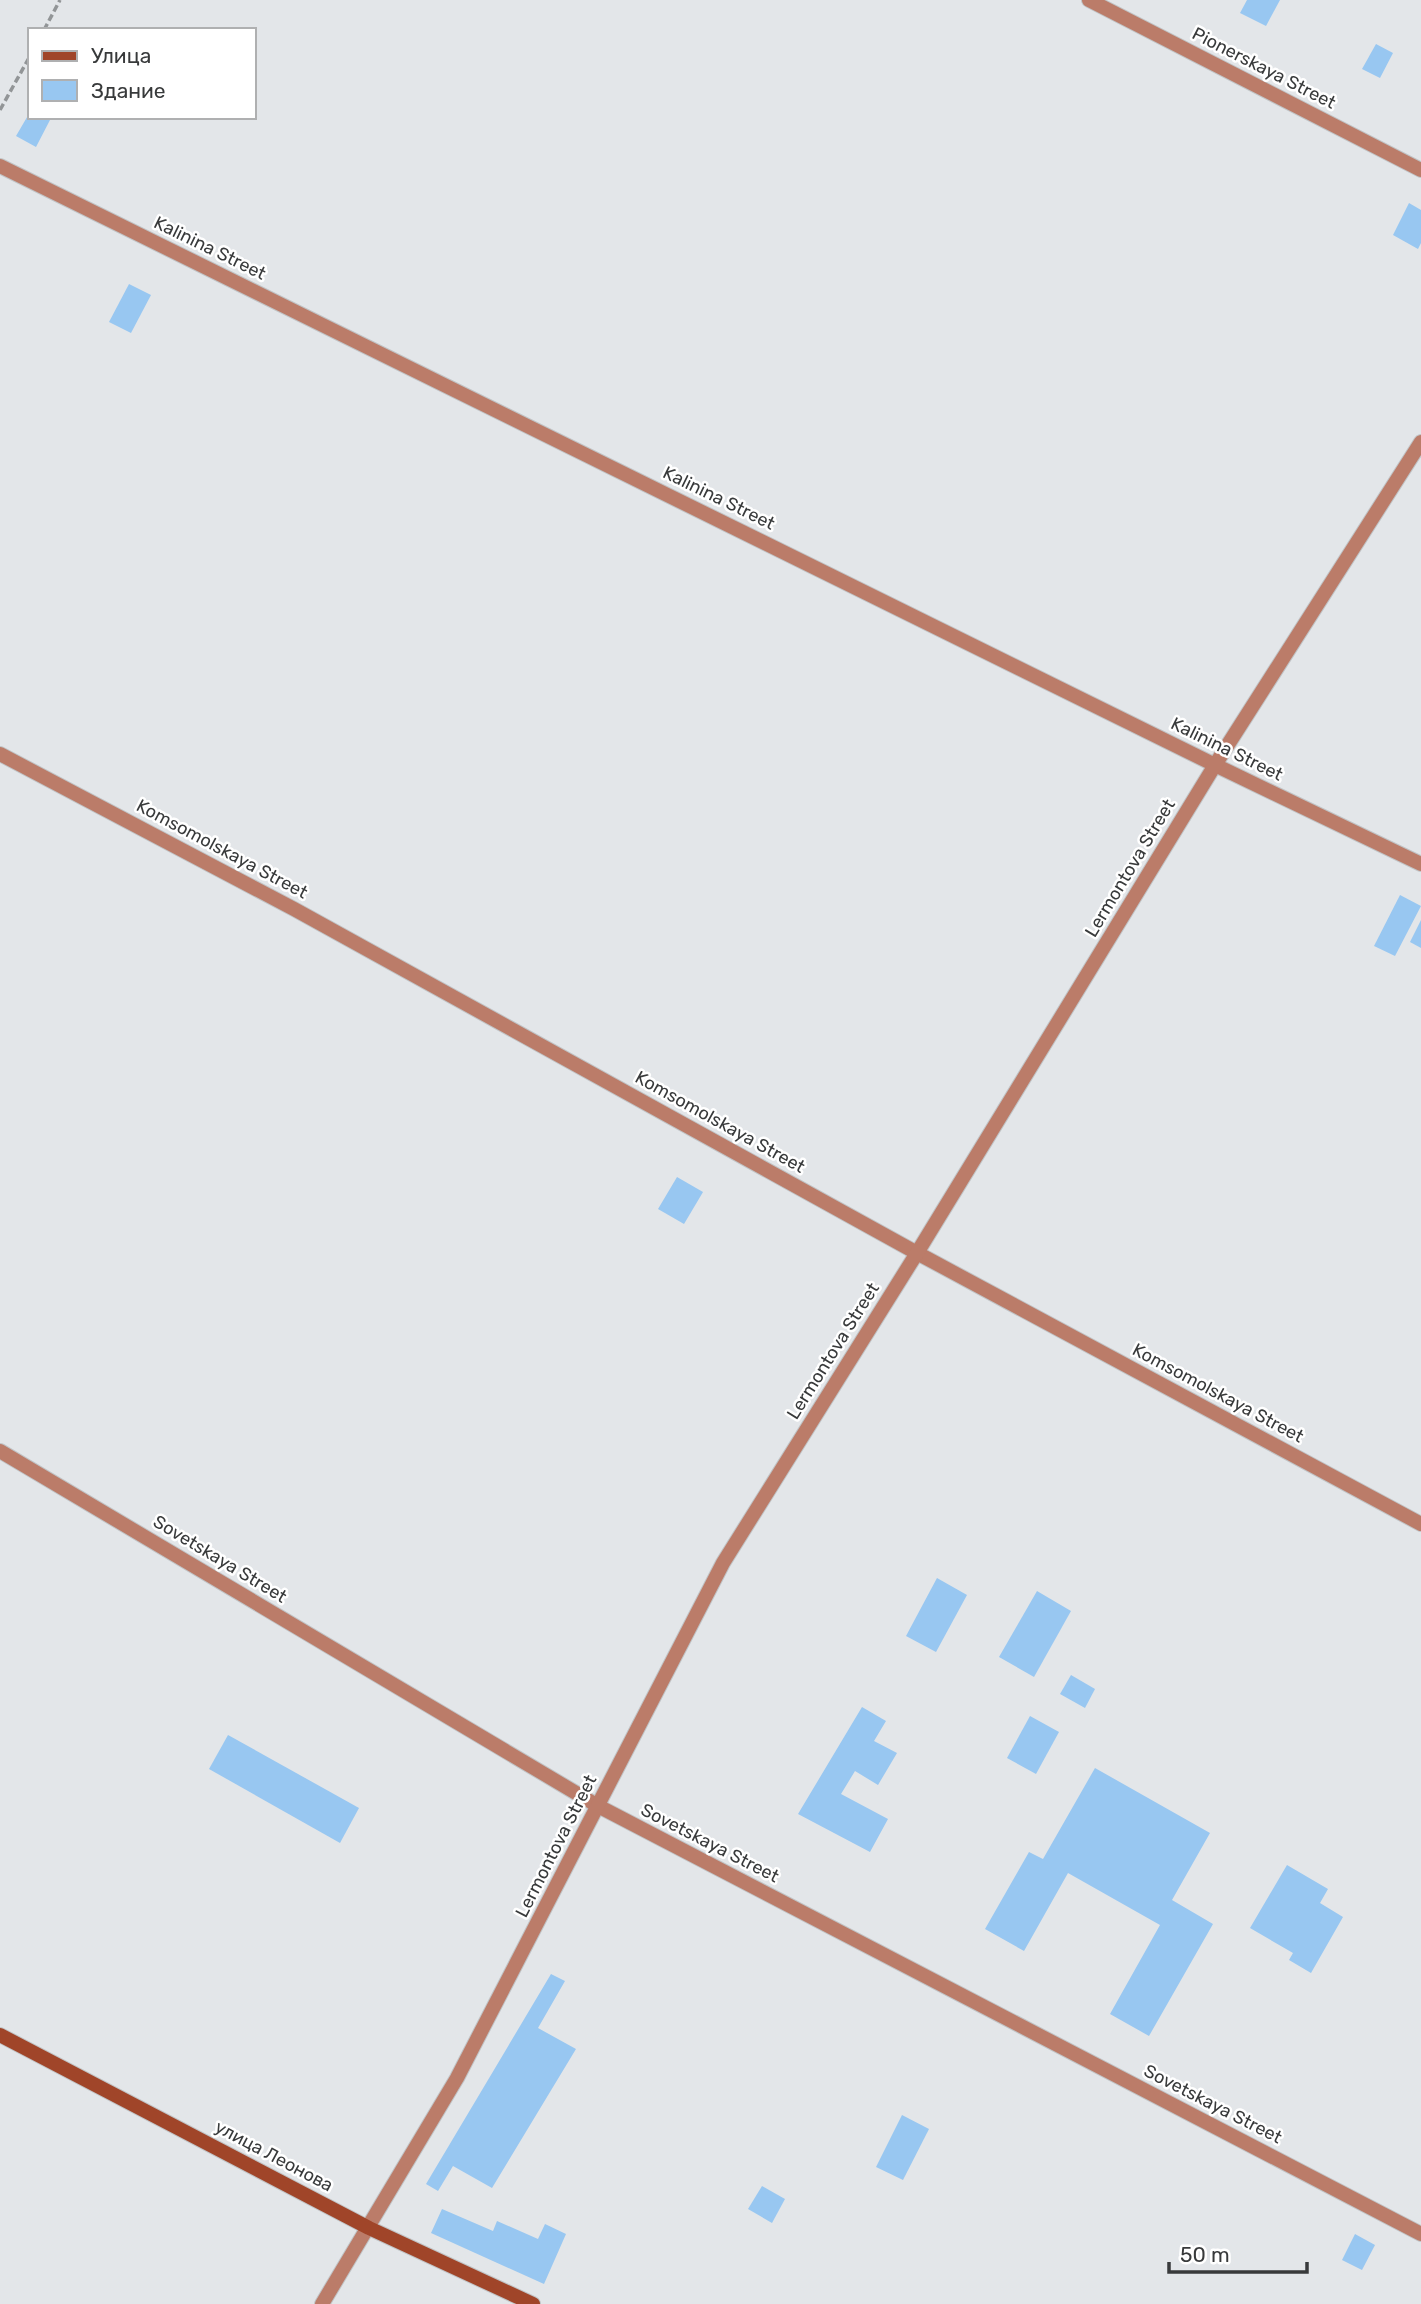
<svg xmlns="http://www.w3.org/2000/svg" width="1421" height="2304" viewBox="0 0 1421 2304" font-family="Rubik,sans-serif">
<rect width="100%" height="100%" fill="#e3e6e9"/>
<g fill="#98c7f1">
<polygon points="1247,0 1280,0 1266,26 1240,13"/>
<polygon points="1376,44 1393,53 1380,78 1362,69"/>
<polygon points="30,112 30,117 45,117 50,120 36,147 16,136"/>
<polygon points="1409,203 1421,210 1421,243 1418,249 1393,235"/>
<polygon points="129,284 151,295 131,333 109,322"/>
<polygon points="1400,895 1421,906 1395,956 1374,946"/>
<polygon points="1421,920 1421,948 1410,942"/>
<polygon points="677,1177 703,1192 684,1224 658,1209"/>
<polygon points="937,1578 967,1595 936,1652 906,1636"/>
<polygon points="1037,1591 1071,1611 1034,1677 999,1657"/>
<polygon points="1071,1675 1095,1689 1085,1708 1060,1694"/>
<polygon points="862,1707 886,1721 874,1741 897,1753 878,1785 855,1771 841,1794 888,1819 870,1852 798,1814"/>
<polygon points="1030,1716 1059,1732 1036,1774 1007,1758"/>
<polygon points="228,1735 359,1808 340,1843 209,1769"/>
<polygon points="1095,1768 1210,1833 1172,1900 1213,1924 1149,2036 1110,2014 1160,1925 1068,1873 1024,1951 985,1929 1029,1852 1043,1859"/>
<polygon points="1287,1865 1328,1889 1320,1903 1343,1917 1311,1973 1289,1960 1293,1953 1250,1928"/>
<polygon points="551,1974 565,1981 538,2028 576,2049 492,2188 453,2166 438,2191 426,2184"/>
<polygon points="902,2115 929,2129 903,2180 876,2167"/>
<polygon points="762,2186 785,2199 772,2223 748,2209"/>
<polygon points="442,2209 493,2231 497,2221 538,2239 545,2224 566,2234 544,2284 431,2233"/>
<polygon points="1355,2234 1375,2245 1362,2270 1342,2260"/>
</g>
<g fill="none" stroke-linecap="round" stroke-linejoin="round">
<g stroke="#c1c4c6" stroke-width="16">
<g id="street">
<polyline points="1089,0 1421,170"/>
<polyline points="0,166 1215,765 1421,864"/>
<polyline points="0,754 294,909 917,1253 1421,1524"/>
<polyline points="0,1451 598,1806 1421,2234"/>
<polyline points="322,2304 457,2078 723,1563 917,1253 1215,765 1421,442"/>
</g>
</g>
<g stroke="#c1c4c6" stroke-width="16">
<polyline id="secondary" points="0,2035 369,2228 533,2304"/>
</g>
<g stroke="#929597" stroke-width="3.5" stroke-dasharray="7 3.5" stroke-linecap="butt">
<polyline points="44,30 60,0"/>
<polyline points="0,110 30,56"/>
</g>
<use href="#street" stroke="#bb7c69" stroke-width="14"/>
<use href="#secondary" stroke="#a04529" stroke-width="14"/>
</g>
<g text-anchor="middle" stroke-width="5" stroke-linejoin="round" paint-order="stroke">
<g font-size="18" fill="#383a3b" stroke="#fff">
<text transform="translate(1264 68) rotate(27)" y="6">Pionerskaya Street</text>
<text transform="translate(210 248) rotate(26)" y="6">Kalinina Street</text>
<text transform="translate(719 498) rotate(26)" y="6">Kalinina Street</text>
<text transform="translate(1227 749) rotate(26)" y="6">Kalinina Street</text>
<text transform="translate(222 849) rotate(28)" y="6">Komsomolskaya Street</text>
<text transform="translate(1130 868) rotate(-59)" y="6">Lermontova Street</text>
<text transform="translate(720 1122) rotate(29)" y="6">Komsomolskaya Street</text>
<text transform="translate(833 1351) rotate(-58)" y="6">Lermontova Street</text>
<text transform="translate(1218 1393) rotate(28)" y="6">Komsomolskaya Street</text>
<text transform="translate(220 1559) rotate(31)" y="6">Sovetskaya Street</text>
<text transform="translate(710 1843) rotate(27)" y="6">Sovetskaya Street</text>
<text transform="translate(556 1846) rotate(-63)" y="6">Lermontova Street</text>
<text transform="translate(1213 2104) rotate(27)" y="6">Sovetskaya Street</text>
<text transform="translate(274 2156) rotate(28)" y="6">улица Леонова</text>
</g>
</g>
<rect x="28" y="28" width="228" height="91" fill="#ffffff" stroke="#afb0b1" stroke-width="2"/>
<rect x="42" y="51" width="35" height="10" fill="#a04529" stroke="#afb0b1" stroke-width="2"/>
<text x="91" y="63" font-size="21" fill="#383a3b">Улица</text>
<rect x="42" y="80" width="35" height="21" fill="#98c7f1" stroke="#afb0b1" stroke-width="2"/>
<text x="91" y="98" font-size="21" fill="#383a3b">Здание</text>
<path d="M1169 2262v10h138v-10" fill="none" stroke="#383a3b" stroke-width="3.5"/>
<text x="1180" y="2262" font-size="21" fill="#383a3b" stroke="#ffffff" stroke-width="5" paint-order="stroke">50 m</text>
</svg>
